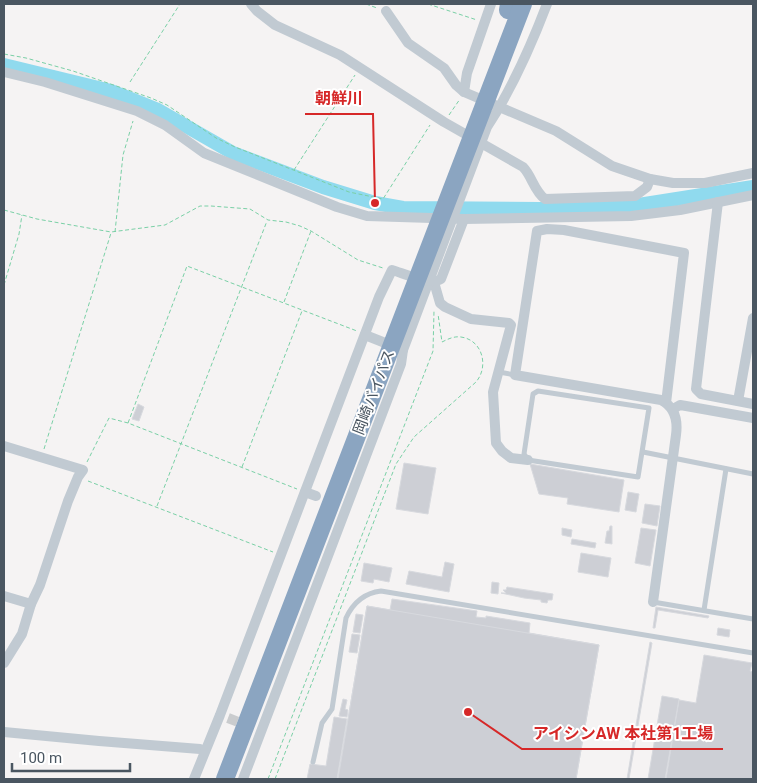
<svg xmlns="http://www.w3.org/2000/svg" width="757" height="783" viewBox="0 0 757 783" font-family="Roboto,'Noto Sans JP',sans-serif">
<rect width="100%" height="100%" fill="#f5f3f3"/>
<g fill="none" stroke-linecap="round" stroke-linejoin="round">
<polyline stroke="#90daee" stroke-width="14" points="4,65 111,91 158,110 233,153 323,187 375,203 403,208 540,209 632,206 753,187"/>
</g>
<g fill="#cdcfd5" stroke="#d7d9de">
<polygon points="138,404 144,407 139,421 132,419"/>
<polygon points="404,463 436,468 428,514 396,509"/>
<polygon points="530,464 624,480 619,512 567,504 568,498 539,494"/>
<polygon points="628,492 639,494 636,512 625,510"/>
<polygon points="645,504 660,506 657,526 642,523"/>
<polygon points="610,526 612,526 612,544 605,543 607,531 609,531"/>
<polygon points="562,528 572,530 571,537 562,535"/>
<polygon points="641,528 656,530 650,566 635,563"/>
<polygon points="572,539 596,543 595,548 571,544"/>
<polygon points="581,553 611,558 608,577 578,572"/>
<polygon points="445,562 454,564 449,592 406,584 409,571 442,577"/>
<polygon points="364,563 392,568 389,582 374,579 373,583 361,581"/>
<polygon points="492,582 499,583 498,594 491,593"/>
<polygon points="507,587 553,594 552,600 548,600 547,603 541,602 541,600 524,598 501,593 506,593 503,590 506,590"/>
<polygon points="392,599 477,611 476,617 486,618 486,616 530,623 529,633 599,645 576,779 338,779 367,606 390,610"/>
<polygon points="367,606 599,645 576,779 338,779"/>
<polygon points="656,607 709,616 708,618 658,610 655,628 653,628"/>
<polygon points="356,614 363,615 360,633 353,632"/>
<polygon points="718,628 730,630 729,637 717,635"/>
<polygon points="352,634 360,635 357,653 349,652"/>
<polygon points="650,642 652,643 629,779 627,779"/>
<polygon points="704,655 752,663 750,671 753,672 753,779 666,779 679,700 696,703"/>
<polygon points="662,696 679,699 665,779 648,779"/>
<polygon points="343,699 347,700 345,709 348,710 347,717 339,716"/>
<polygon points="334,717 347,719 337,779 307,779 310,764 326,766"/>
</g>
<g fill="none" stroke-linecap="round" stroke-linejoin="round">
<polyline stroke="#caccce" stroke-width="10" stroke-dasharray="10 5" stroke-linecap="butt" points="228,718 254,728"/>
<g stroke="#7ad0a6" stroke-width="1" stroke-dasharray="4 2.5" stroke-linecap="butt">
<polyline points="366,4 377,8"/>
<polyline points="428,4 477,20"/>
<polyline points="4,54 26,58 73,71 151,98 167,105 216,138 235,147 349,192 383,199 430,125"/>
<polyline points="130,82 180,4"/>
<polyline points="449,115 460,99"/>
<polyline points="294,170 355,75"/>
<polyline points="4,210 37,219 111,232 165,225 200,206 211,206 250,209 268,220 286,222 300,226 311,231 358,260 383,268"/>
<polyline points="115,232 123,155 133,121"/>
<polyline points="4,285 19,234 22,215"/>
<polyline points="284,302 311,231"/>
<polyline points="128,423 187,266 357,331"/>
<polyline points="44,449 111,233"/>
<polyline points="87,462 109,418 128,423 297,489"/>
<polyline points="242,467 302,311"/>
<polyline points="88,481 273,552"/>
<polyline points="157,506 267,221"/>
<polyline points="268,779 433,351 434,311"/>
<path d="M275 779 396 464 414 437 476 382C489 367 483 340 461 337 454 336 448 339 442 342L438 314"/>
</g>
<g stroke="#c1cad2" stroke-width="5">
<polyline points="499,372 515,375"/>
<polygon points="538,391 649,408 638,477 528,460 524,454 533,394"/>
<polyline points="643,452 753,474"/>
<polyline points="653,602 753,619"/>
<polyline points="704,610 726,469"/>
<path d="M313 762 322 723 332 709 346 618C353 603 364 593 381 591L753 653"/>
</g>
<g stroke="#c1cad2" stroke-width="10">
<path d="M251 4 257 11 275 25 340 55 444 122 523 167C532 176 534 191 545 199L635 196 647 187 650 179"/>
<polyline points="386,11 408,43 444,68 456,85 464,92 556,131 612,166 650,179 673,183 705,183 753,173"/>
<polyline points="4,72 45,82 137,111 165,125 204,153 337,207 367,216 464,219 631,216 680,210 753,195"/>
<polyline points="464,92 467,73 491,4"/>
<polyline points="718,202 696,389 701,394 753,404"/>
<polyline points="434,282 440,303 445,307 471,319 509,323 511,325 493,392 496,443 502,451 511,458 528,460"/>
<path d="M403 350 487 127C512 89 531 46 547 4"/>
<polyline points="738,401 753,318"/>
<polyline points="673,409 680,405 686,406 753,418"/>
<polyline points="4,446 83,470 78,477 68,501 40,585 31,604 22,634 4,663"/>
<polyline points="305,492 316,496"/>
<polyline points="4,596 31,604"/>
<path d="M653 602 676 435C678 420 675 407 661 400L515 375 537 231 547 229 564 230 684 253 666 403"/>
<polyline points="4,732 99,741 200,749"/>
<path d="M194 779 220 715 379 297 392 270C403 273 431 286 441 279L464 219"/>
<polyline points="243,779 401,364 403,350 365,335"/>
</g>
<g stroke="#8ba5c1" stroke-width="18">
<polyline points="508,10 509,4"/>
<polyline points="225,779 523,4"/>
</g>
</g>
<g text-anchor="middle" stroke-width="4" stroke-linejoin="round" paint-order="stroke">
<g font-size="15" fill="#4a5661" stroke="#fff">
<text transform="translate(374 392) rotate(-69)" y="5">岡崎バイパス</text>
</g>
</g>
<path fill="none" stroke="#d62828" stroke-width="2" d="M375 203L373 114H305M468 712L522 749H723"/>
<g fill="#d62828" stroke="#fff" stroke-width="2">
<circle cx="375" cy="203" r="5"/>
<circle cx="468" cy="712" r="5"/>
</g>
<g font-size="16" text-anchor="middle" font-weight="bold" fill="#d62828" stroke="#fff" stroke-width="4" stroke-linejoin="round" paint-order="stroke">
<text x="339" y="104">朝鮮川</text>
<text x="623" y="739">アイシンAW 本社第1工場</text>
</g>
<rect width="757" height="783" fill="none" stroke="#4a5661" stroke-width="10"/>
<path d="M12 763v8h118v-8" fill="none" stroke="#4a5661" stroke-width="2.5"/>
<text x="20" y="763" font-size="15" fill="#4a5661" stroke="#ffffff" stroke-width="4" paint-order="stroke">100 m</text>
</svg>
